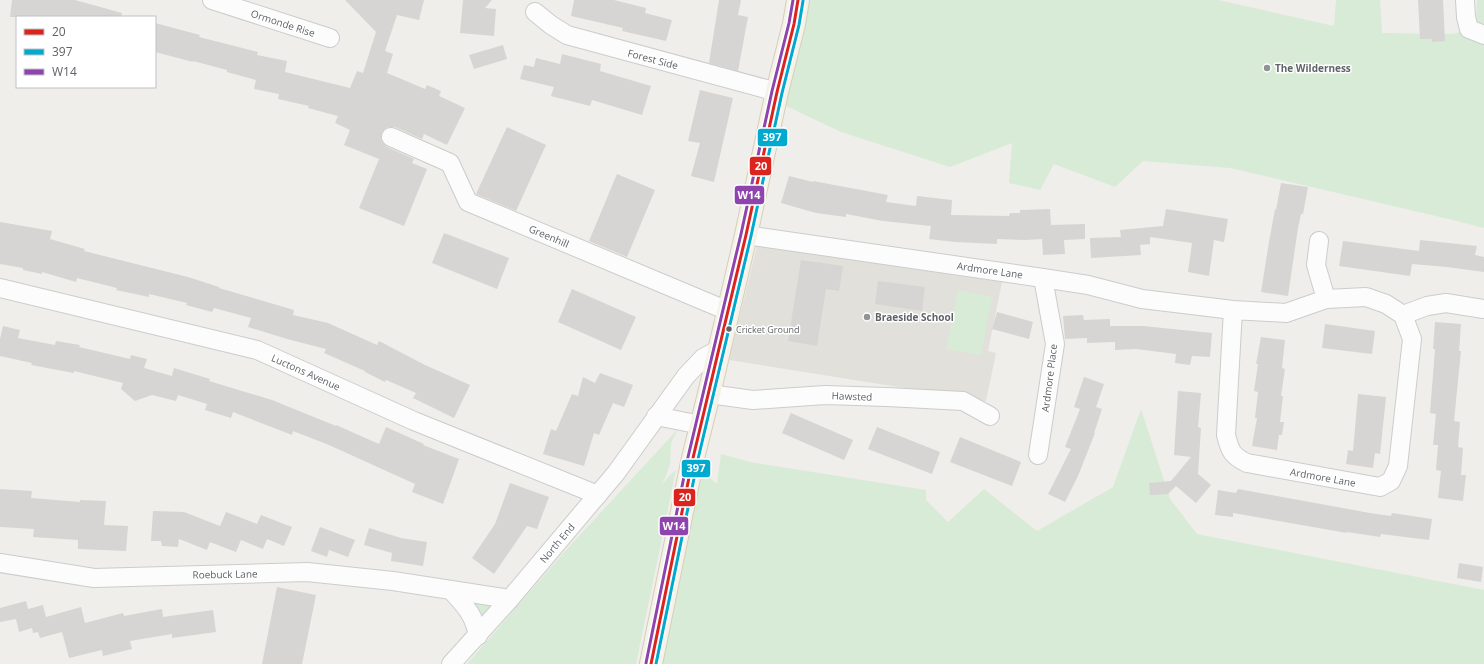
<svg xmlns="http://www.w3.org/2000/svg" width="1484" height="664" viewBox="0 0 1484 664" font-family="'Open Sans',sans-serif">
<rect width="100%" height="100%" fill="#efeeea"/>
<polygon fill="#e2e0da" points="757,246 1002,282 988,351 996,353 986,401 729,360"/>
<g fill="#d8ebd6">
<polygon points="810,0 1218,0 1334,26 1336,0 1380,0 1382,33 1453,34 1476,27 1477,0 1484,0 1484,228 1453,220 1230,168 1143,161 1115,187 1054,164 1040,190 1009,183 1012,143 950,167 841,132 784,105 803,38"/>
<polygon points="958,290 992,297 981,355 946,349"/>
<polygon points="1141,409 1170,499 1197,534 1484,590 1484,664 657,664 697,467 717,484 721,454 750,462 926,490 926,500 948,522 984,489 1037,531 1113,487"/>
<polygon points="678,429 671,443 670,465 662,485 667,478 676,470 636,664 467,664 566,550"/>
<polygon points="467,600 492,602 492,607 480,618"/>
</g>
<g fill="#d6d5d3">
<polygon points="12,0 75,0 122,13 121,17 10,17"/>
<polygon points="345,0 424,0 419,20 397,15 385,51 393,54 387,73 425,89 427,85 441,91 439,96 465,108 447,145 424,134 422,139 395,127 389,127 385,129 382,132 381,139 383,143 387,147 414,159 412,163 427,169 404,226 359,208 379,159 344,145 350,130 335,123 338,116 308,108 309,106 278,99 279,94 254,89 256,80 227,72 227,70 193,61 193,62 155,52 155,23 200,35 199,37 258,52 257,55 287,61 285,72 350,88 357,71 363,73 376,32"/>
<polygon points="463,0 492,0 485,8 496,9 494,36 460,33"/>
<polygon points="574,0 614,0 646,8 645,13 672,20 666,41 622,31 623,28 571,16"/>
<polygon points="719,0 741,0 738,15 748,17 738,71 709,63"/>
<polygon points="1418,0 1443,0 1445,41 1432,42 1432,39 1420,39"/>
<polygon points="503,45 507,59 474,69 469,55"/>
<polygon points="562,54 601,64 600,71 651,86 642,115 592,100 590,106 551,96 554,87 520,79 524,65 534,67 536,58 560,64"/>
<polygon points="700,90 733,98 714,182 691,176 700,143 688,141"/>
<polygon points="507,127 546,145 516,211 476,194"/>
<polygon points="617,174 655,190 627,257 589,241"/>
<polygon points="789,176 813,182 813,181 888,195 886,202 916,206 917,196 952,200 951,215 1009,216 1010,213 1020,213 1020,210 1050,209 1051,225 1085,224 1085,239 1064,240 1065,254 1043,255 1042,239 1025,240 997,239 997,244 955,242 929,239 931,226 883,221 846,214 846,217 816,213 781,203"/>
<polygon points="1281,183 1308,187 1303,214 1301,214 1298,228 1288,296 1261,292 1269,242 1275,209 1276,210"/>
<polygon points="1166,209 1228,219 1224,242 1214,240 1209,276 1188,272 1192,243 1150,237 1150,244 1140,245 1141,255 1091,258 1090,238 1121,237 1120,230 1163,226"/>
<polygon points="0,222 52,231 50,239 85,249 84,251 188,277 219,287 219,288 294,310 293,315 328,323 377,345 379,341 425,365 470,385 454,418 413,398 416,393 386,380 385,382 365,372 365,371 324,353 326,349 287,339 248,327 251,318 214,308 212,312 186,305 187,303 149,294 149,297 116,290 117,288 77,278 76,282 42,272 42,274 23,270 23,268 0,264"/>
<polygon points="444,233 509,258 497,289 432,263"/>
<polygon points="1420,240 1477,246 1475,255 1484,257 1484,272 1447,267 1412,264 1410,276 1339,266 1343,241 1419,251"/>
<polygon points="801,260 843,266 839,291 826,289 817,346 788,341"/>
<polygon points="878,281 925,287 922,311 875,304"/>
<polygon points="572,289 636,317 621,350 558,322"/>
<polygon points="997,312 1033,322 1029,339 992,329"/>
<polygon points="1083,315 1084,320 1110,319 1110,326 1143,326 1212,333 1210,357 1192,356 1190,365 1175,363 1176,354 1136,349 1115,350 1115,342 1087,343 1087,338 1065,339 1063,316"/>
<polygon points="1435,322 1461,324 1459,351 1461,351 1454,421 1460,422 1458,447 1463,448 1461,475 1466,475 1463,501 1438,498 1441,471 1436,470 1438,445 1433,445 1436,414 1430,413 1435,349 1433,349"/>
<polygon points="1325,324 1375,331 1372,354 1322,348"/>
<polygon points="3,326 20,330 18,338 55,345 56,341 80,345 79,347 130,359 131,355 147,359 144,368 172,376 174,368 210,379 209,381 272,400 336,426 336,425 379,444 386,427 424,444 423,445 459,459 443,504 412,492 415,484 329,445 293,431 292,435 233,412 231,418 205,410 207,404 178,395 176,401 152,395 135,401 121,389 123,383 74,371 74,373 31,365 32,363 0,356 0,339"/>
<polygon points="1261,337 1285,340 1282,368 1285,369 1281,396 1283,396 1280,422 1284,422 1282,435 1279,435 1277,450 1252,446 1257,418 1255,418 1258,392 1254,391 1258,364 1256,364"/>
<polygon points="600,373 633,385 624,407 613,403 599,435 594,433 584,466 543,454 551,429 556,431 572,394 578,396 583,377 595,383"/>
<polygon points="1084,377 1104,384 1096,407 1102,409 1094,433 1095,433 1078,476 1065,502 1048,494 1071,449 1065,447 1080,409 1074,407"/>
<polygon points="1178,391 1201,393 1198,427 1201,428 1198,474 1211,485 1196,503 1176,486 1168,494 1150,495 1149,483 1171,481 1191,457 1174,455"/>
<polygon points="1358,394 1386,397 1380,454 1375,453 1373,468 1346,464 1348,450 1353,451"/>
<polygon points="791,413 853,440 844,460 782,433"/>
<polygon points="877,427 940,452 932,474 868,449"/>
<polygon points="960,437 1021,462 1012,486 950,462"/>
<polygon points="510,483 549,497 537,529 527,526 494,574 472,558 495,524"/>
<polygon points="0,489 32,491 31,498 80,502 80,500 106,501 104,525 128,526 126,551 78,549 78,540 33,537 34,529 0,527"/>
<polygon points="1238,489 1370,513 1391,516 1392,513 1432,519 1429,540 1381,534 1380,537 1347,532 1347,533 1233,513 1233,517 1215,515 1218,490 1236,493"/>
<polygon points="153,511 184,512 220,526 226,512 257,524 261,515 292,527 284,546 267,539 263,549 241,540 236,552 210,542 207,550 179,539 178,547 162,546 161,541 151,541"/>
<polygon points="320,527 355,540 348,557 329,550 327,557 311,551"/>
<polygon points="369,528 401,538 427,542 423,566 391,561 392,553 364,545"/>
<polygon points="1459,563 1483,567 1481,582 1457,578"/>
<polygon points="277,587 316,595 302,664 262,664"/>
<polygon points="26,601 28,609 43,605 46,617 81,607 85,623 123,613 124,616 162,609 163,617 213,610 216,632 172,638 172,634 130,641 132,649 103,656 102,650 69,658 62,632 40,638 38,632 33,633 32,628 19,632 16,619 0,622 0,608"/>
</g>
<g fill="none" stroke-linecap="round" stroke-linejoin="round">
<g stroke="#cbcccc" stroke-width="20">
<g id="minor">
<polyline points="212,0 330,38"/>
<polyline points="1465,0 1466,17 1469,29 1484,35"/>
<polyline points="535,12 551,25 567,35 777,92"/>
<polyline points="391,137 450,163 468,202 728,311"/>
<path d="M746 235 1043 278 1088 285 1142 299 1233 310 1286 313 1326 299 1366 297 1386 304 1403 315 1412 339 1398 466 1391 481 1380 487 1247 463C1232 456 1230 451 1226 435L1233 310"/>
<polyline points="1319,241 1316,265 1326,299"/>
<polyline points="0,288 257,350 414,421 598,495"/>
<polyline points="1403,315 1427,306 1446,303 1484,309"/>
<polyline points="709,394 753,400 825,395 887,397 963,401 990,416"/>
<polyline points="656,416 701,425"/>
<polyline points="1038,455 1055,344 1043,278"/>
<polyline points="0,563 94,578 307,572 393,581 503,598 509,600"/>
<path d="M451 590C465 606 474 614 478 636"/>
<polyline points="451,664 509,600 616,473 686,376 703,358 714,352 718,354"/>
</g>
</g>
<g stroke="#d7ceb8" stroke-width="24">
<polyline id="primary" points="651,664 693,458 709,394 746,235 777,92 794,24 798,0"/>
</g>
<use href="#minor" stroke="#fdfcfc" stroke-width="18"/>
<use href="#primary" stroke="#f4f2e9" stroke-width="22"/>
<g stroke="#fff" stroke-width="6">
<polyline id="bus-1" points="651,664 693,458 746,235 777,92 794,24 798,0"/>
</g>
<g stroke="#fff" stroke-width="6">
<polyline id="bus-2" points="656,664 698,459 751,236 782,93 799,25 803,1"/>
</g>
<g stroke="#fff" stroke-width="6">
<polyline id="bus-3" points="646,663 688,457 741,234 772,91 789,23 793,0"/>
</g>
<use href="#bus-1" stroke="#dc241f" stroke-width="3"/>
<use href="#bus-2" stroke="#00a9ce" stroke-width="3"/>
<use href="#bus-3" stroke="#8e44ad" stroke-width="3"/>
</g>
<g fill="#919496" stroke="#fff" stroke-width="1.5">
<circle cx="1267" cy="68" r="4"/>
<circle cx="867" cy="317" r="4"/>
</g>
<circle fill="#5f6368" stroke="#fff" stroke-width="1.5" cx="729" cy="329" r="3.5"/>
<g text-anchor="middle" stroke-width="3" stroke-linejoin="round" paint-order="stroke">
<g font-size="9" fill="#5f6368" stroke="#fff" text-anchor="start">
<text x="736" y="333">Cricket Ground</text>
</g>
<g font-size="10" fill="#5f6368" stroke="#fff">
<text transform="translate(283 23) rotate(18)" y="4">Ormonde Rise</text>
<text transform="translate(653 59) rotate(15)" y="4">Forest Side</text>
<text transform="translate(549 236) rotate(23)" y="4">Greenhill</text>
<text transform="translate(990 270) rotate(8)" y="4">Ardmore Lane</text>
<text transform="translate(306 372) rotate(24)" y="4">Luctons Avenue</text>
<text transform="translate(1049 378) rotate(-83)" y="4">Ardmore Place</text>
<text transform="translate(852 396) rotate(2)" y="4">Hawsted</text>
<text transform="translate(1323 477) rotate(10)" y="4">Ardmore Lane</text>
<text transform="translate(557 543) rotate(-50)" y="4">North End</text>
<text transform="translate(225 574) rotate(-1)" y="4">Roebuck Lane</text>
</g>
<g font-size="10" font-weight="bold" fill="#5f6368" stroke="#fff" text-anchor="start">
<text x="1275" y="72">The Wilderness</text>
<text x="875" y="321">Braeside School</text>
</g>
</g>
<g stroke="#fff" stroke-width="1.5">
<rect x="757" y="128" width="31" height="19" rx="4" fill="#00a9ce"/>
<rect x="749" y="156" width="23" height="20" rx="4" fill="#dc241f"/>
<rect x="734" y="185" width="31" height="20" rx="4" fill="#8e44ad"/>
<rect x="681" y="459" width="30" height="19" rx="4" fill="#00a9ce"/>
<rect x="673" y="488" width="23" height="19" rx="4" fill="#dc241f"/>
<rect x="659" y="516" width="30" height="20" rx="4" fill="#8e44ad"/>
</g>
<g font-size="11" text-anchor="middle" font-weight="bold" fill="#fff">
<text x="772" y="141">397</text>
<text x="761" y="170">20</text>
<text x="749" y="199">W14</text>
<text x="696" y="472">397</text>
<text x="685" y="501">20</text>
<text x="674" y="530">W14</text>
</g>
<rect x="16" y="16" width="140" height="72" fill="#ffffff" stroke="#bfc1c3"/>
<rect x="24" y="29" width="20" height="6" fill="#dc241f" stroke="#bfc1c3"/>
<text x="52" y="36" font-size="12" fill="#5f6368">20</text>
<rect x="24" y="49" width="20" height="6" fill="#00a9ce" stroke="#bfc1c3"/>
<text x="52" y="56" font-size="12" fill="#5f6368">397</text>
<rect x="24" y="69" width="20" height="6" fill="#8e44ad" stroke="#bfc1c3"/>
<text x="52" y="76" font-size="12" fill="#5f6368">W14</text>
</svg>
